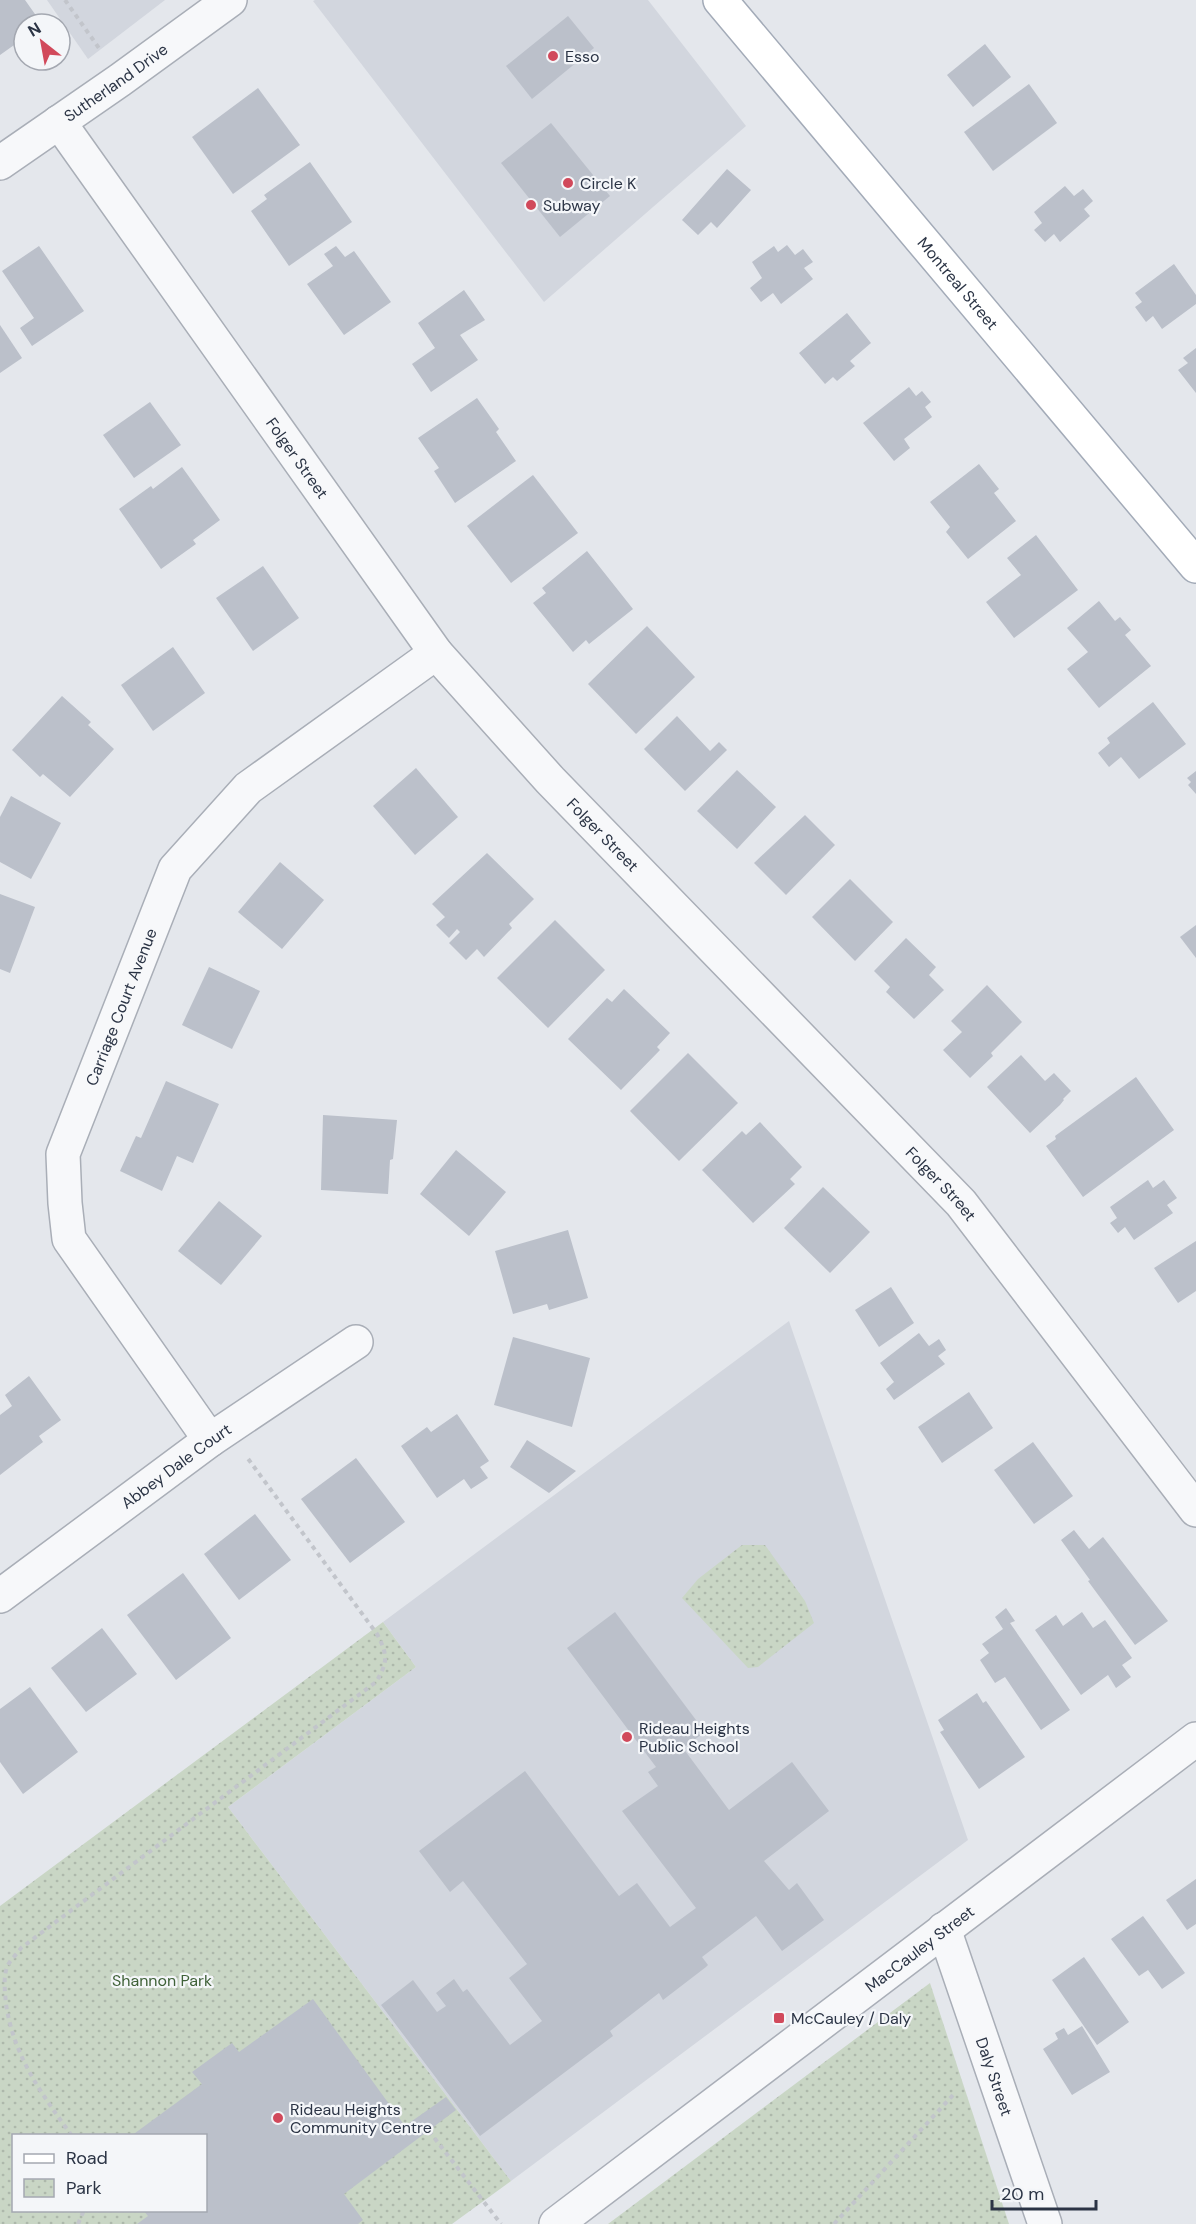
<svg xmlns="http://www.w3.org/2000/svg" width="1196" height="2224" viewBox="0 0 1196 2224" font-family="'DM Sans',sans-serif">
<defs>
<pattern id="park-dots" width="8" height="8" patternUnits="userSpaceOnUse" patternTransform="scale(1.5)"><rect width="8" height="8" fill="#c9d6c5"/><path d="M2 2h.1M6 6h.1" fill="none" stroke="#adb8ab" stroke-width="1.8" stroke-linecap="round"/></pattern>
</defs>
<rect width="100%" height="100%" fill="#e4e7ec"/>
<g fill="#d2d6de">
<polygon points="47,0 165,0 88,59"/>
<polygon points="315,0 648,0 746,126 544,302 313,1"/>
<polygon points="789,1321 968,1840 511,2181 228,1807 416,1667 383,1622"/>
</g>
<g fill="url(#park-dots)" fill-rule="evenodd">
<polygon points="742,1545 765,1545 805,1601 814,1623 758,1667 748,1668 682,1598 698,1579"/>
<path d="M383 1622 416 1667 228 1807 511 2181 452 2224H0V1906ZM14 2136H206V2210H14Z"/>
<polygon points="930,1983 1009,2224 608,2224"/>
</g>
<g fill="#bbc0ca">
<polygon points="0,0 25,0 42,24 24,24 24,38 0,55"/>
<polygon points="568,16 594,48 532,99 506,66"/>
<polygon points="985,44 1011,77 973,107 947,75"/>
<polygon points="1029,84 1057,123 993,171 964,132"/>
<polygon points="258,88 300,145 233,194 192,137"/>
<polygon points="551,123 610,196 560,237 501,163"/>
<polygon points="310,162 352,222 289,266 251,211 267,199 264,195"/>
<polygon points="727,169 751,190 717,228 711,222 698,235 682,220"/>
<polygon points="1065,186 1074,196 1083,189 1093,201 1084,209 1090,216 1060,242 1054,234 1045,242 1034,230 1042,223 1034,212"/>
<polygon points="787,245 795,255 803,249 813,262 804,268 813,279 781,304 773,293 761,302 750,288 762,278 752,262 774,246 778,252"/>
<polygon points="39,246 84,311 32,346 20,328 34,318 2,271"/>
<polygon points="336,246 345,257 354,251 391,302 344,335 307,284 333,266 324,254"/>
<polygon points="1174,264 1196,295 1196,304 1162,329 1153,316 1146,322 1135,307 1142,302 1135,293"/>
<polygon points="464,290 485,320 460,335 478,360 431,392 412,364 435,348 418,323"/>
<polygon points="847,313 871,343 850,361 855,366 837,381 833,377 825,384 799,353"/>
<polygon points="0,325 22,358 0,373"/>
<polygon points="1196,348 1196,393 1178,370 1188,363 1183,358"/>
<polygon points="909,387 916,396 922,391 931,402 925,407 932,417 904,439 910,448 894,461 863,423"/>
<polygon points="477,398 499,429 496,432 516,461 455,503 434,471 439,468 418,438"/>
<polygon points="150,402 181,445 134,478 103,435"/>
<polygon points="979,464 999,489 994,493 1016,521 968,559 946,532 950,527 930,502"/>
<polygon points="182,467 220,520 193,540 196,544 161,569 119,509 151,486 153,489"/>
<polygon points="533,475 578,533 511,583 467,526"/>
<polygon points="1036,535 1078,590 1014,638 986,602 1021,575 1007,558"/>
<polygon points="587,551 633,609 589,644 586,640 573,652 533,603 546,593 542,588"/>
<polygon points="263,566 299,618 253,651 216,598"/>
<polygon points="1099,601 1115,621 1120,617 1131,630 1125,635 1151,666 1099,708 1067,669 1088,652 1067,628"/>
<polygon points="647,626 695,677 636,734 588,684"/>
<polygon points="173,647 205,693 153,731 121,685"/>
<polygon points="62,696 91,722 88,725 114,749 70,797 43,774 40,777 12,750"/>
<polygon points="1153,702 1186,744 1139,779 1121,757 1109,767 1098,753 1110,743 1107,738"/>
<polygon points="677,716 710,751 719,742 727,750 685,791 644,749"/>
<polygon points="416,768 458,817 415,855 373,806"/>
<polygon points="737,770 776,807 737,849 697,811"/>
<polygon points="1196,771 1196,794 1188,785 1191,782 1187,778"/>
<polygon points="11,796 61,823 31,879 0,862 0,817"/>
<polygon points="805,815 835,845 786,895 754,863"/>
<polygon points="487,853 534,899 509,924 512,928 484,957 477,949 466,960 449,943 460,932 457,929 449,938 436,925 445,917 432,904"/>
<polygon points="280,862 324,900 282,949 238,912"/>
<polygon points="850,879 893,922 855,961 812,917"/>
<polygon points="0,894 35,907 10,973 0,969"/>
<polygon points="555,920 605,970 548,1028 497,978"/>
<polygon points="1196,925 1196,958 1180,937"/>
<polygon points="906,938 936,967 929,975 944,990 914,1019 886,992 890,987 874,971"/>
<polygon points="209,967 260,991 232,1049 182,1025"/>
<polygon points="987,985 1022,1022 991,1053 993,1056 970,1078 943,1050 962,1032 951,1021"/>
<polygon points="624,989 670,1033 657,1047 660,1050 621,1090 568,1039 607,998 612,1002"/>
<polygon points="688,1053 738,1103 679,1161 630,1111"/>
<polygon points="1021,1055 1045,1081 1054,1073 1071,1091 1063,1099 1064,1100 1060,1105 1030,1133 987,1087"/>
<polygon points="1136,1077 1174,1130 1083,1197 1046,1146 1056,1139 1055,1136"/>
<polygon points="166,1081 219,1104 193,1163 177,1156 162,1191 120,1171 136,1136 141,1138"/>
<polygon points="323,1115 397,1120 393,1159 390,1160 388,1194 321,1190"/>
<polygon points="760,1122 802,1167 790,1179 795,1184 753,1223 702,1170 742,1131 746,1135"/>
<polygon points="456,1150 506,1192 469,1236 420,1194"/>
<polygon points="1148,1180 1153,1188 1164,1180 1177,1198 1167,1205 1173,1213 1134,1240 1125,1227 1118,1233 1110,1223 1117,1218 1110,1207"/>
<polygon points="823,1187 870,1232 830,1273 784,1228"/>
<polygon points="219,1201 262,1236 221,1285 178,1251"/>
<polygon points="568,1230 588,1298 549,1310 547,1304 513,1314 495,1251"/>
<polygon points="1196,1241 1196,1291 1178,1303 1154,1268"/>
<polygon points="891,1287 914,1323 879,1347 855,1310"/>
<polygon points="919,1333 929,1346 939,1339 946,1350 938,1356 945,1364 894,1400 886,1389 894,1382 880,1363"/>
<polygon points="513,1337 590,1358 572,1427 494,1405"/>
<polygon points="29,1376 61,1420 39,1436 43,1442 0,1475 0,1415 12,1406 5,1395"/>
<polygon points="969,1392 993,1428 942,1463 918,1427"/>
<polygon points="457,1414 489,1461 480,1467 488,1478 471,1489 464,1479 437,1498 401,1446 427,1427 431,1432"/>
<polygon points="527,1440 576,1471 549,1493 510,1467"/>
<polygon points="1033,1442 1073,1496 1034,1524 994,1470"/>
<polygon points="356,1458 405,1522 350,1563 301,1499"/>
<polygon points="255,1514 291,1560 239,1600 204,1554"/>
<polygon points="1074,1530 1089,1549 1103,1537 1168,1621 1135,1645 1088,1581 1090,1580 1061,1540"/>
<polygon points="183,1573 231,1638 176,1680 127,1615"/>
<polygon points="1006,1608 1015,1621 1010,1623 1070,1710 1041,1730 1005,1677 995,1683 980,1660 989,1653 982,1644 1003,1629 995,1617"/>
<polygon points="615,1612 705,1732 683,1748 729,1810 792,1762 829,1811 764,1861 789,1890 797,1883 824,1920 782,1951 756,1916 702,1957 708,1965 706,1967 663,2000 659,1993 610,2031 613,2036 480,2136 381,2005 413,1980 437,2012 446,2006 436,1993 454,1979 463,1992 467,1989 510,2045 542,2021 509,1978 527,1964 463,1881 450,1892 419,1851 525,1771 619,1896 637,1883 670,1927 696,1908 622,1811 658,1786 648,1772 656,1767 567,1648"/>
<polygon points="1082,1612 1093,1628 1105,1620 1132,1658 1122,1665 1131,1677 1116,1688 1108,1675 1081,1695 1035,1630 1056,1615 1063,1626"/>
<polygon points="102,1628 137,1674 86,1712 51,1668"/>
<polygon points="30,1687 78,1752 23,1794 0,1762 0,1709"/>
<polygon points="977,1693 983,1703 986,1701 1025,1757 979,1789 940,1732 944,1730 938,1720"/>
<polygon points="1196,1879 1196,1924 1187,1930 1166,1900"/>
<polygon points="1143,1916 1185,1973 1162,1989 1148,1970 1139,1976 1111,1939"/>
<polygon points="1084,1957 1129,2022 1097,2045 1052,1980"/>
<polygon points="313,1999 405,2126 446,2097 456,2110 344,2194 363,2220 358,2224 137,2224 148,2216 143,2210 206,2210 206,2136 131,2136 202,2084 192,2072 232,2043 239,2052"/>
<polygon points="1082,2026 1110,2072 1072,2095 1043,2049 1058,2039 1055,2033 1064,2028 1068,2035"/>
</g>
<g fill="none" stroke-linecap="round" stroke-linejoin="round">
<g stroke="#a9aeb7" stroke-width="36">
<g id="minor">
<path id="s1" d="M59 122 436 653 550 780 961 1203 1196 1510"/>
<path id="s2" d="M0 163 120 80 230 0"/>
<path id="s3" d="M210 1440 69 1239 65 1203 63 1154 175 869 248 788 436 653"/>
<path id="s4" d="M0 1596 210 1440 356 1342"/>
<path id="s5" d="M944 1929 1045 2224"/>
<path id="s6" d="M556 2224 1196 1739"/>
</g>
</g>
<g stroke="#a3abb8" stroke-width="36">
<g id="major">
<path id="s7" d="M720 0 1196 566"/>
</g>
</g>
<g stroke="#c2c5cb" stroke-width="4" stroke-dasharray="4.5 4.5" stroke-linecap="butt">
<polyline points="65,0 101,51"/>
<polyline points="429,2131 501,2224"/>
<path d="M72 2136C41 2093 14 2057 6 2004 5 1991 3 1979 7 1967 10 1960 17 1954 21 1948L376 1682C388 1662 388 1655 377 1634L246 1456"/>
<polyline points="78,2224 84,2210"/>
<polyline points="834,2224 954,2094"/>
</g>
<use href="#minor" stroke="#f7f8fa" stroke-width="33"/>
<use href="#major" stroke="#fff" stroke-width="33"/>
</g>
<g fill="#d1495b" stroke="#f4f6f9" stroke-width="2">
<circle cx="553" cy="56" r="6"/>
<circle cx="568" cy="183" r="6"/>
<circle cx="531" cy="205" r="6"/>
<circle cx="627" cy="1737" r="6"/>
<rect x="773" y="2012" width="12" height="12" rx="3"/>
<circle cx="278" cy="2118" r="6"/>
</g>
<g text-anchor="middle" stroke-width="4.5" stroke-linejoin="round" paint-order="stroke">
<g font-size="16" fill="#2b3445" stroke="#f4f6f9" text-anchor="start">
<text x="565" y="62">Esso</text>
<text x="580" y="189">Circle K</text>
<text x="543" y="211">Subway</text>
<text x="639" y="1734">Rideau Heights<tspan x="639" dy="18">Public School</tspan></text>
<text x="791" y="2024">McCauley / Daly</text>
<text x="290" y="2115">Rideau Heights<tspan x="290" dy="18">Community Centre</tspan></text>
</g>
<g font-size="16" fill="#2b3445" stroke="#f4f6f9">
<text dy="6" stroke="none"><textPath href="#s2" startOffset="141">Sutherland Drive</textPath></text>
<text dy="6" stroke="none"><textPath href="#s7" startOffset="370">Montreal Street</textPath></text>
<text dy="6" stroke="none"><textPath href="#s1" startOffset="412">Folger Street</textPath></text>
<text dy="6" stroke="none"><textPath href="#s1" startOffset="898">Folger Street</textPath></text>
<text dy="6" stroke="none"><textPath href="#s3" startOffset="489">Carriage Court Avenue</textPath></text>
<text dy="6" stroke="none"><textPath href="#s1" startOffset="1384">Folger Street</textPath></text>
<text dy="6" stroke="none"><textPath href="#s4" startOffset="219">Abbey Dale Court</textPath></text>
<text dy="6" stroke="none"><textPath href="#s6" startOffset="456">MacCauley Street</textPath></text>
<text dy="6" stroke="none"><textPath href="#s5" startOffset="156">Daly Street</textPath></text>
</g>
<g font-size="16" fill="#3f6138" stroke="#f4f6f9">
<text x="162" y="1986">Shannon Park</text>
</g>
</g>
<rect x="12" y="2134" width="195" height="78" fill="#f4f6f9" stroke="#a4a8b1" stroke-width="1.5"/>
<rect x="24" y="2154" width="30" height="9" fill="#ffffff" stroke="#a4a8b1" stroke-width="1.5"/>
<text x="66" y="2164" font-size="18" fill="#2b3445">Road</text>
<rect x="24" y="2179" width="30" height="18" fill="url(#park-dots)" stroke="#a4a8b1" stroke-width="1.5"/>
<text x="66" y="2194" font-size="18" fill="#2b3445">Park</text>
<g transform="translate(42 42) rotate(329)"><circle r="28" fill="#f4f6f9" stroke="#a4a8b1" stroke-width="1.5"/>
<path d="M0-4.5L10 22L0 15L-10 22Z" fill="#d1495b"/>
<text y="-9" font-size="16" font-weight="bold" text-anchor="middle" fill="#2b3445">N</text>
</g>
<path d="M992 2200v9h104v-9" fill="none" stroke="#2b3445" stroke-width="3"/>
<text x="1001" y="2200" font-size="18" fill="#2b3445" stroke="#f4f6f9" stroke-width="4.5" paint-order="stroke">20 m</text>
</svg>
